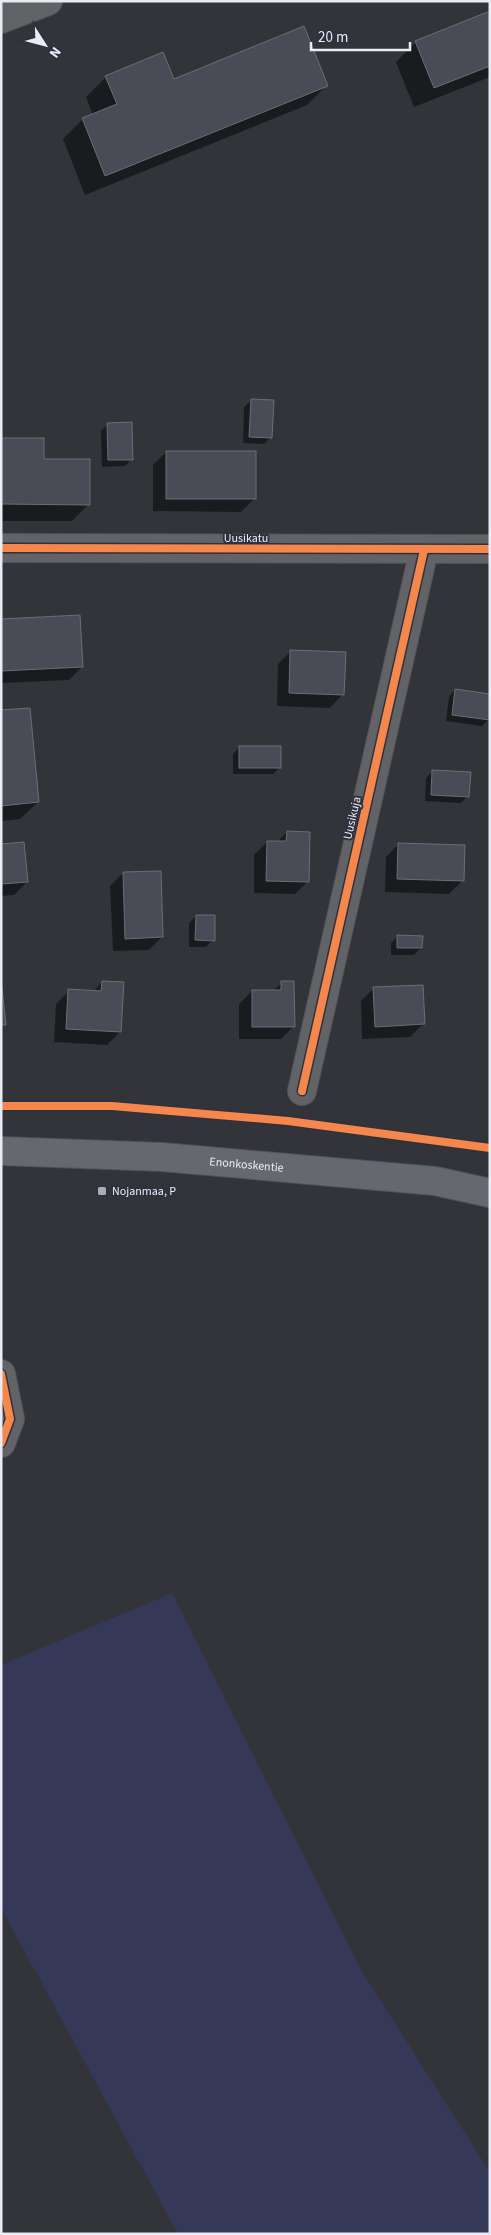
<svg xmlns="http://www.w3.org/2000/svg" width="491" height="2235" viewBox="0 0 491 2235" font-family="'Source Sans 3',sans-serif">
<rect width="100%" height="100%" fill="#32343a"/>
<polygon fill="#353857" points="172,1593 361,1970 490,2172 490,2234 178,2234 1,1908 1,1665"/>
<g fill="#0007">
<polygon points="490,12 490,77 414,107 396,62 416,42"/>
<polygon points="106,77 173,80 327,85 307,105 85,195 63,139 83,119 93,115 86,97"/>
<polygon points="251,401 271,437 264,444 243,443 244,407"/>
<polygon points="107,425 132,459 125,466 102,467 101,431"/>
<polygon points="1,439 43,460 89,504 72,521 1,521"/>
<polygon points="166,452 254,499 241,512 153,511 153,465"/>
<polygon points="1,620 82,667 69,680 1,683"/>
<polygon points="291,651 343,694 330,708 277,706 278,664"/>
<polygon points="455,690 489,719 482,726 446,721 449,697"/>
<polygon points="1,712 38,802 20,819 1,821"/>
<polygon points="239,747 280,767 273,774 233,774 233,754"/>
<polygon points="433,771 468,796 461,803 425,801 426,778"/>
<polygon points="287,832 308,881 295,894 254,893 254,855 267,842 277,842"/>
<polygon points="399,844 462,881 449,894 385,892 386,857"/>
<polygon points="1,845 27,882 14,895 1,896"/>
<polygon points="123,873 162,937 149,950 113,951 110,886"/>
<polygon points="196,916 213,940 206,947 189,947 189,923"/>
<polygon points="397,937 421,948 414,955 391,955 391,943"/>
<polygon points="102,982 120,1032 107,1045 54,1042 56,1004 69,991 93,992"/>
<polygon points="282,983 294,1026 281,1039 239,1039 239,1004 252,991 273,991"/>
<polygon points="374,988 423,1024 410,1037 362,1039 361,1001"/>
</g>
<g fill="#494b57" stroke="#6d6e74">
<polygon points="490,11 490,66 434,88 415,41"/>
<polygon points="304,26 328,86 105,176 82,118 117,104 105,76 163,52 174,79"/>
<polygon points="251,399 274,400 272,438 249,437"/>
<polygon points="132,422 133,460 108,460 107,423"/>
<polygon points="1,438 44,438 44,459 90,459 90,505 1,504"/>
<rect x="166" y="451" width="90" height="48"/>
<polygon points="80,615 83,667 1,671 1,619"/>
<polygon points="290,650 346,652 344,695 289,693"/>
<polygon points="455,689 490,694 490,720 452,715"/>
<polygon points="30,708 39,802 1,806 1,710"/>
<rect x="239" y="746" width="42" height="22"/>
<polygon points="432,770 471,772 469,797 431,795"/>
<polygon points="287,831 310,832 309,882 266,881 267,841 286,841"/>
<polygon points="24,842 28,882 1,884 1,844"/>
<polygon points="398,843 465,845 464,881 397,879"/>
<polygon points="161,871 163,937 125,939 123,872"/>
<polygon points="196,915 215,915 215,941 195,940"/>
<polygon points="397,935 423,936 422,948 397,948"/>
<polygon points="1,979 6,1025 1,1025"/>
<polygon points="102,981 124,982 121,1032 66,1029 68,989 101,991"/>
<polygon points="281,981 294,981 295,1027 252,1027 252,990 281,990"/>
<polygon points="423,985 425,1024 375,1027 373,987"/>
</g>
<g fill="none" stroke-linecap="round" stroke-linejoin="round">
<g stroke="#505258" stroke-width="30">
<g id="street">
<polyline points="1,19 48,1"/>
<polyline points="1,548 490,549"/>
<polyline points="302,1091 424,550"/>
<polyline points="1,1374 10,1419 1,1443"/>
</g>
</g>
<g stroke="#505258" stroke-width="30">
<g id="secondary">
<path id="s1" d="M1 1151 162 1157 435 1181 490 1193"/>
</g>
</g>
<use href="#street" stroke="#626367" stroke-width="28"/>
<use href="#secondary" stroke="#66686f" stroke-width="28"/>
<g stroke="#2f313e" stroke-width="11">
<g id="cycleway">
<polyline points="1,548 490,549"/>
<polyline points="302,1091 424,550"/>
<polyline points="1,1106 112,1106 288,1121 490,1148"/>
<polyline points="1,1374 10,1419 1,1443"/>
</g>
</g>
<use href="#cycleway" stroke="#f5874c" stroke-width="8"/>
</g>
<rect fill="#aaabb3" stroke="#2f313e" stroke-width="2" x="97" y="1186" width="10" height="10" rx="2.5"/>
<g text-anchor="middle" stroke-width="4" stroke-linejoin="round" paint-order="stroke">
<g font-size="12" fill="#eaebf4" stroke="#2f313e">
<text x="246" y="542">Uusikatu</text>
<text transform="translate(352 818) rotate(-77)" y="4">Uusikuja</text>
<text dy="4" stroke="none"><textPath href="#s1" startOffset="246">Enonkoskentie</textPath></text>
</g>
<g font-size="12" fill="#eaebf4" stroke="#2f313e" text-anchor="start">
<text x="112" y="1195">Nojanmaa, P</text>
</g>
</g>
<rect width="491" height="2235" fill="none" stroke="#eaebf4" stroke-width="5"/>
<g transform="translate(45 45) rotate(126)" stroke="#2f313e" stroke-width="4" paint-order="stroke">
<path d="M0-4L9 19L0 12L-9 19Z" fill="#eaebf4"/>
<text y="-8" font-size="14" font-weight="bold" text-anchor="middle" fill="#eaebf4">N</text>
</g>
<path d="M311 42v8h99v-8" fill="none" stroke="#eaebf4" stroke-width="2.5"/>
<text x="318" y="42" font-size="15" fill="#eaebf4" stroke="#2f313e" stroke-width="4" paint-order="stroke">20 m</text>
</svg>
